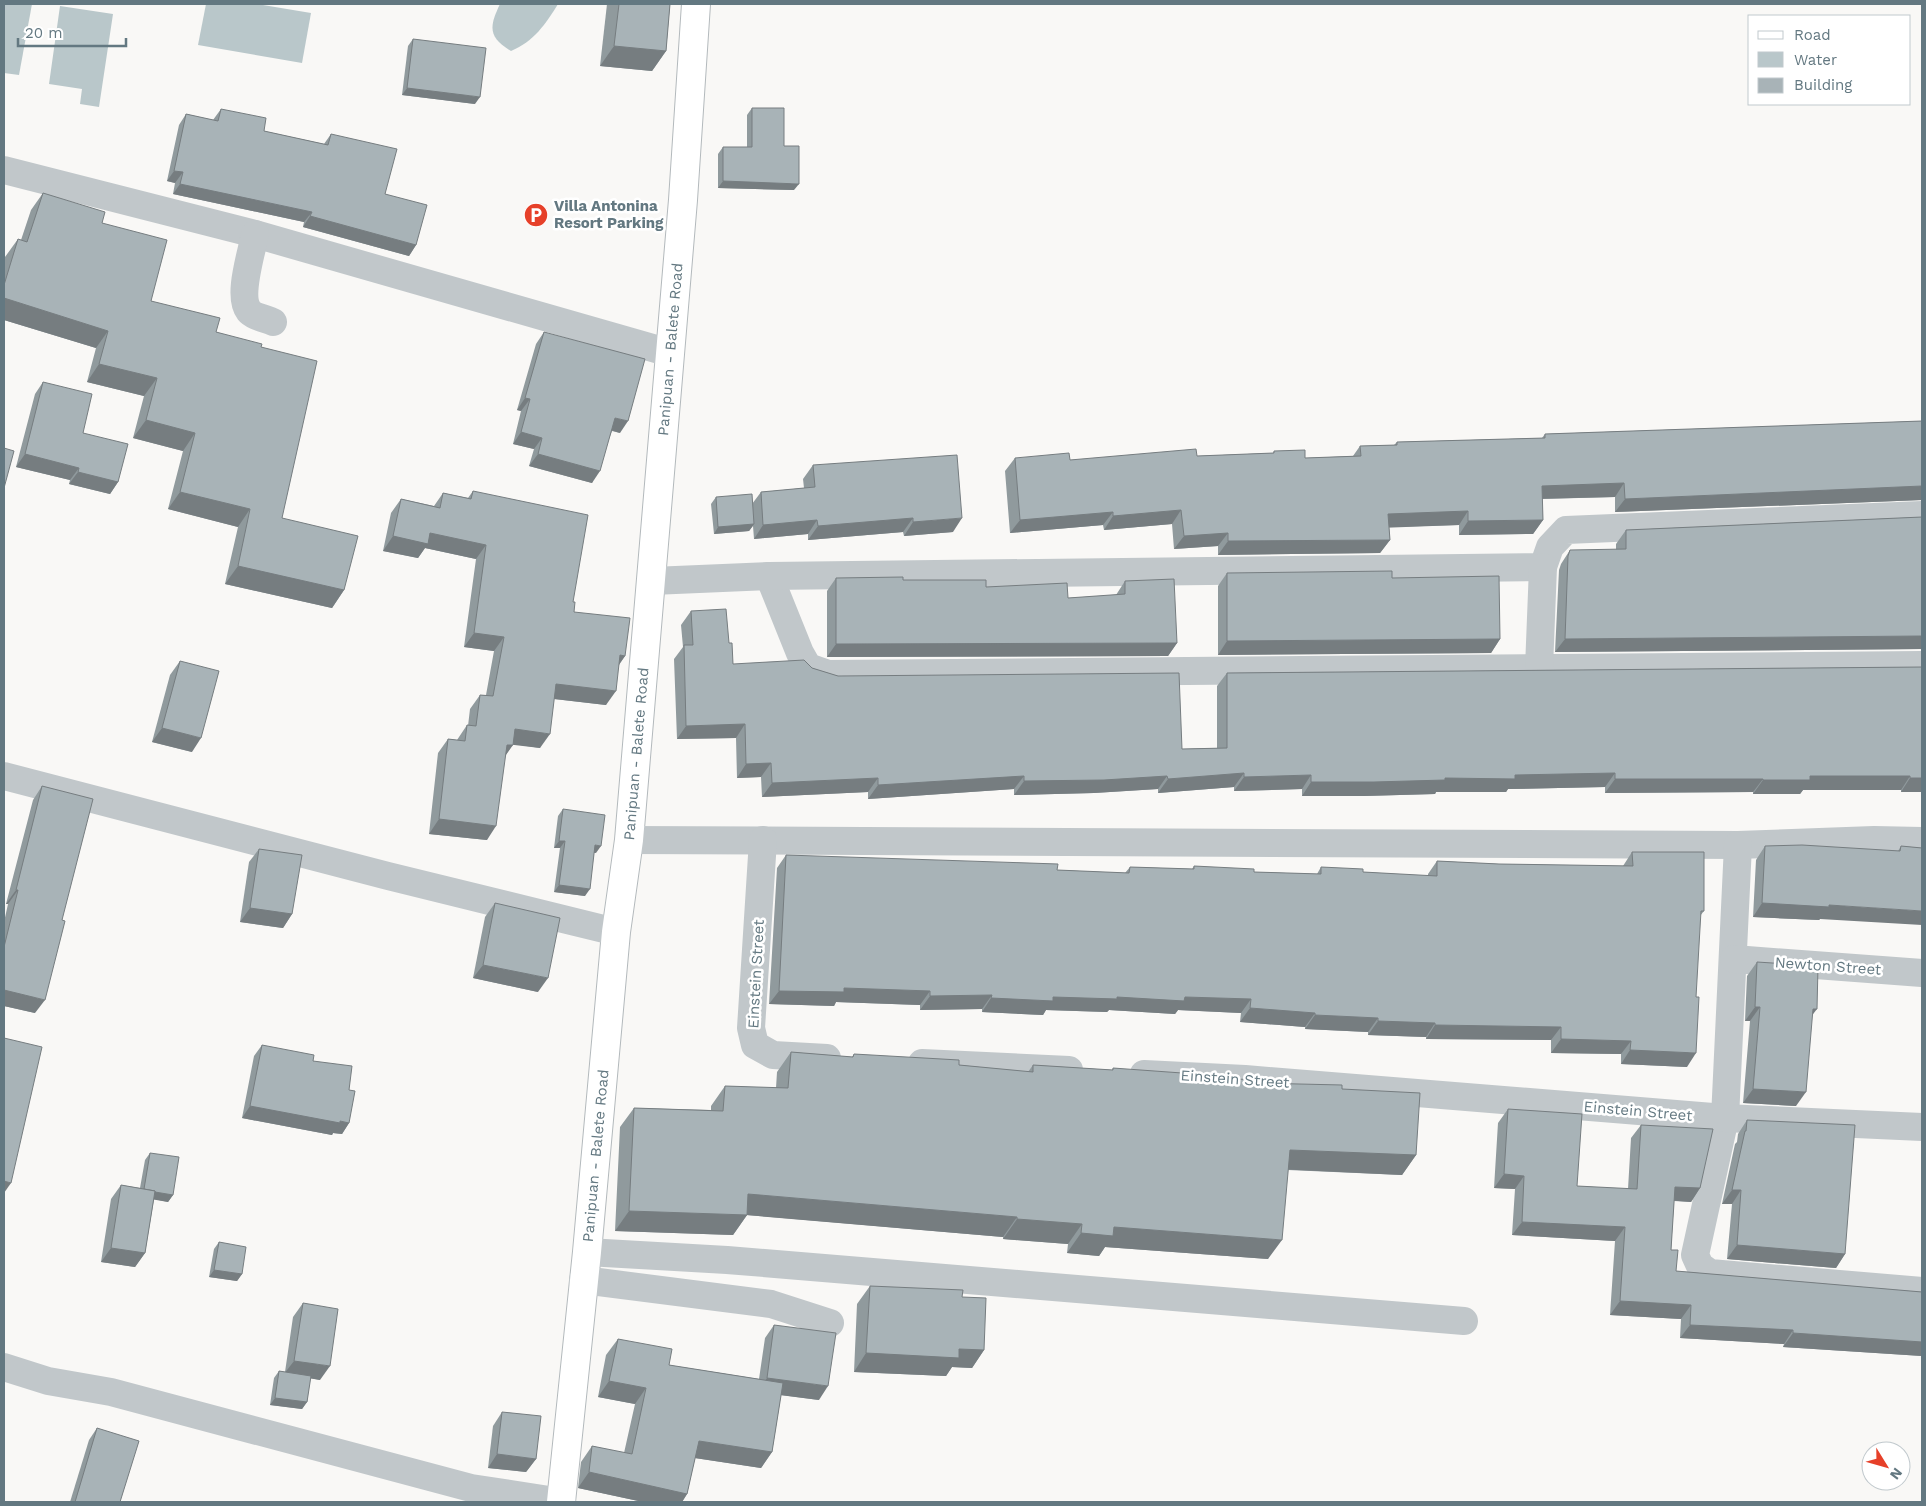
<svg xmlns="http://www.w3.org/2000/svg" width="1926" height="1506" viewBox="0 0 1926 1506" font-family="'Work Sans',sans-serif">
<rect width="100%" height="100%" fill="#f9f8f6"/>
<g fill="#b9c7ca">
<polygon points="4,4 32,4 19,75 4,73"/>
<polygon points="206,4 257,4 311,13 302,63 198,45"/>
<path d="M500 4H558C545 25 534 41 511 51 488 37 489 27 500 4Z"/>
<polygon points="60,6 113,14 99,107 80,104 82,89 49,84"/>
</g>
<g fill="none" stroke-linecap="round" stroke-linejoin="round">
<g stroke="#b3b9bc" stroke-width="30">
<g id="major">
<path id="s1" d="M561 1502 587 1252 616 932 629 840 683 200 696 4"/>
</g>
</g>
<g stroke="#c1c7ca" stroke-width="28">
<polyline points="4,170 255,234 670,353"/>
<path d="M255 234C252 252 237 296 249 311 253 316 266 319 273 322"/>
<polyline points="769,576 800,653 808,667 828,674 1922,665"/>
<polyline points="652,581 769,576 1543,567 1550,547 1566,530 1922,515"/>
<polyline points="1539,668 1543,567"/>
<polyline points="4,776 388,876 616,932"/>
<polyline points="629,840 1738,845 1874,840 1922,841"/>
<polyline points="763,840 751,1028 755,1045 773,1055 827,1058"/>
<polyline points="1738,845 1725,1118 1695,1255 1700,1266 1710,1273 1922,1291"/>
<polyline points="1734,959 1922,973"/>
<polyline points="922,1063 1069,1070"/>
<polyline points="1144,1074 1245,1079 1725,1118 1922,1127"/>
<polyline points="587,1252 727,1260 1464,1321"/>
<polyline points="583,1280 771,1304 830,1323"/>
<polyline points="4,1367 48,1381 111,1392 471,1488 562,1502"/>
</g>
<use href="#major" stroke="#fff" stroke-width="28"/>
</g>
<g fill="#909a9d">
<polygon points="607,4 670,4 666,51 652,71 600,66"/>
<polygon points="413,39 475,104 402,95 408,46"/>
<polygon points="752,108 794,190 718,188 718,154 723,147 747,147 747,115"/>
<polygon points="221,109 264,131 324,144 331,134 385,194 416,245 409,256 303,227 304,222 173,194 175,183 167,181 179,125 186,114 213,120"/>
<polygon points="43,193 102,223 151,301 216,332 261,347 282,518 344,590 332,608 225,584 238,527 168,509 183,451 133,438 144,396 87,382 96,348 4,320 4,262 5,257 18,239 21,240 31,210"/>
<polygon points="544,332 620,433 612,431 592,483 529,466 534,449 513,444 521,411 517,410 536,344"/>
<polygon points="43,382 83,433 118,482 110,494 69,484 70,480 16,467 35,394"/>
<polygon points="1922,421 1922,500 1615,512 1615,497 1542,499 1543,520 1533,534 1459,535 1459,525 1389,527 1390,540 1380,553 1218,555 1218,546 1174,549 1172,524 1104,530 1103,525 1010,533 1005,471 1015,458 1070,460 1197,456 1273,453 1274,451 1305,458 1353,456 1360,446 1394,445 1397,442 1542,438 1545,434"/>
<polygon points="813,465 953,532 904,536 903,532 808,540 808,534 754,539 753,526 749,531 714,534 711,504 716,497 752,504 761,492 804,488 803,479"/>
<polygon points="473,491 573,602 574,612 625,656 619,665 606,705 554,699 540,748 513,744 505,756 487,840 429,834 438,753 448,739 457,740 467,725 468,726 470,709 480,695 486,695 494,651 464,647 476,559 425,548 418,558 383,551 391,513 401,499 434,506 443,493 468,498"/>
<polygon points="1922,517 1922,649 1555,652 1559,570 1561,564 1570,550 1616,550 1616,544 1626,530"/>
<polygon points="1227,573 1392,578 1500,639 1491,653 1218,655 1218,586"/>
<polygon points="836,578 903,580 986,587 1068,598 1116,595 1125,581 1177,643 1168,656 827,657 827,591"/>
<polygon points="691,611 729,643 733,664 812,668 838,676 1182,749 1217,748 1217,686 1227,673 1922,667 1922,792 1901,792 1901,790 1803,790 1800,794 1753,794 1753,792 1605,793 1605,787 1508,789 1506,792 1436,792 1435,794 1364,796 1302,796 1302,789 1234,791 1234,787 1158,793 1158,789 1094,793 1014,795 1014,789 868,799 868,792 762,797 761,777 737,778 736,738 677,739 674,659 683,647 681,625"/>
<polygon points="180,661 192,752 152,742 170,675"/>
<polygon points="42,786 35,1013 4,1006 4,922 8,904 6,904 33,800"/>
<polygon points="563,809 596,853 594,853 585,896 554,892 560,848 554,848 558,816"/>
<polygon points="1765,846 1898,851 1901,846 1922,848 1820,919 1819,920 1753,917 1756,860"/>
<polygon points="259,849 292,914 283,928 240,922 249,862"/>
<polygon points="1632,852 1704,911 1700,916 1687,1067 1621,1064 1621,1054 1551,1053 1551,1040 1426,1039 1426,1037 1368,1035 1368,1032 1305,1029 1305,1027 1240,1022 1241,1013 1178,1010 1175,1014 1109,1010 1107,1012 1046,1010 1043,1015 982,1012 982,1009 920,1010 920,1005 836,1002 834,1006 769,1004 777,868 786,855 1057,870 1125,873 1130,867 1192,869 1194,866 1254,872 1317,874 1321,867 1363,872 1428,876 1428,874 1437,861 1499,864 1623,866"/>
<polygon points="495,903 538,992 473,978 485,917"/>
<polygon points="1757,962 1812,1015 1796,1106 1743,1103 1750,1021 1745,1021 1747,976"/>
<polygon points="262,1045 313,1061 349,1123 342,1134 333,1133 332,1135 242,1118 254,1056"/>
<polygon points="791,1052 852,1057 854,1054 1028,1072 1033,1065 1112,1070 1113,1068 1181,1076 1256,1083 1342,1089 1416,1155 1402,1175 1288,1170 1268,1259 1105,1247 1099,1256 1067,1253 1068,1244 1003,1239 1003,1237 747,1215 733,1235 615,1231 620,1127 634,1108 711,1110 711,1106 725,1086 776,1088 777,1072"/>
<polygon points="1508,1109 1577,1186 1628,1189 1631,1138 1641,1125 1700,1188 1691,1202 1674,1201 1671,1250 1676,1271 1922,1292 1922,1356 1783,1347 1784,1344 1680,1338 1681,1319 1610,1315 1615,1241 1512,1235 1515,1189 1494,1188 1498,1123"/>
<polygon points="1747,1120 1845,1254 1836,1268 1727,1259 1732,1204 1722,1204 1735,1144 1737,1142 1738,1134"/>
<polygon points="150,1153 173,1195 168,1202 154,1199 145,1253 135,1267 101,1262 111,1199 121,1185 140,1188 145,1160"/>
<polygon points="219,1242 242,1274 237,1281 209,1277 214,1249"/>
<polygon points="870,1286 962,1297 984,1350 972,1368 952,1367 946,1376 854,1372 857,1304"/>
<polygon points="303,1303 320,1380 310,1378 307,1402 302,1409 270,1405 274,1378 279,1371 285,1372 293,1317"/>
<polygon points="774,1325 819,1400 781,1395 772,1452 761,1468 695,1458 687,1494 682,1502 643,1502 578,1488 581,1462 592,1446 624,1453 635,1404 598,1397 606,1355 618,1339 669,1365 759,1379 765,1338"/>
<polygon points="502,1412 536,1459 526,1472 488,1468 493,1426"/>
<polygon points="97,1428 120,1502 70,1502 89,1440"/>
</g>
<g fill="#767d80">
<polygon points="614,46 666,51 652,71 600,66"/>
<polygon points="407,88 480,97 475,104 402,95"/>
<polygon points="174,171 183,172 175,183 167,181"/>
<polygon points="723,181 799,184 794,190 718,188"/>
<polygon points="180,184 312,212 304,222 173,194"/>
<polygon points="310,216 416,245 409,256 303,227"/>
<polygon points="4,298 108,331 96,348 4,320"/>
<polygon points="99,364 157,378 144,396 87,382"/>
<polygon points="525,398 530,399 521,411 517,410"/>
<polygon points="615,418 628,421 620,433 607,429"/>
<polygon points="146,420 195,433 183,451 133,438"/>
<polygon points="521,432 542,438 534,449 513,444"/>
<polygon points="25,454 79,468 70,480 16,467"/>
<polygon points="538,454 600,471 592,483 529,466"/>
<polygon points="78,472 118,482 110,494 69,484"/>
<polygon points="1624,483 1615,497 1532,499 1542,486"/>
<polygon points="1922,486 1922,500 1615,512 1625,499"/>
<polygon points="180,492 250,509 238,527 168,509"/>
<polygon points="1181,510 1172,524 1104,530 1113,516"/>
<polygon points="1468,511 1459,525 1379,528 1388,514"/>
<polygon points="1113,512 1103,525 1010,533 1020,520"/>
<polygon points="913,518 903,532 808,540 818,526"/>
<polygon points="962,518 953,532 904,536 913,522"/>
<polygon points="817,520 808,534 754,539 763,525"/>
<polygon points="1543,520 1533,534 1459,535 1468,521"/>
<polygon points="754,524 749,531 714,534 718,527"/>
<polygon points="430,533 486,545 476,559 425,548 418,558 383,551 393,536"/>
<polygon points="1228,533 1218,546 1174,549 1184,536"/>
<polygon points="1390,540 1380,553 1218,555 1228,541"/>
<polygon points="238,566 344,590 332,608 225,584"/>
<polygon points="474,633 504,637 494,651 464,647"/>
<polygon points="1922,636 1922,649 1555,652 1565,639"/>
<polygon points="1500,639 1491,653 1218,655 1227,641"/>
<polygon points="1177,643 1168,656 827,657 836,644"/>
<polygon points="620,655 625,656 615,670"/>
<polygon points="556,684 616,691 606,705 546,698"/>
<polygon points="745,724 736,738 677,739 686,726"/>
<polygon points="162,728 201,738 192,752 152,742"/>
<polygon points="515,729 550,734 540,748 505,744"/>
<polygon points="507,745 513,745 503,759"/>
<polygon points="771,763 761,777 737,778 746,764"/>
<polygon points="1244,773 1234,787 1158,793 1168,779"/>
<polygon points="1615,773 1605,787 1508,789 1506,792 1436,792 1435,794 1364,796 1302,796 1311,782 1515,775"/>
<polygon points="1311,775 1302,789 1234,791 1244,777"/>
<polygon points="1024,776 1014,789 868,799 878,785"/>
<polygon points="1167,776 1158,789 1094,793 1014,795 1024,781"/>
<polygon points="1810,776 1910,776 1901,790 1803,790 1800,794 1753,794 1763,780"/>
<polygon points="878,778 868,792 762,797 772,783"/>
<polygon points="1910,778 1922,778 1922,792 1901,792"/>
<polygon points="1615,779 1763,779 1753,792 1605,793"/>
<polygon points="439,819 496,826 487,840 429,834"/>
<polygon points="559,841 565,841 560,848 554,848"/>
<polygon points="595,845 601,846 596,853 591,852"/>
<polygon points="559,885 590,889 585,896 554,892"/>
<polygon points="16,890 18,890 8,904 6,904"/>
<polygon points="1762,903 1829,905 1922,911 1922,925 1820,919 1819,920 1753,917"/>
<polygon points="250,908 292,914 283,928 240,922"/>
<polygon points="483,965 548,978 538,992 473,978"/>
<polygon points="844,988 930,991 920,1005 836,1002 834,1006 769,1004 779,991"/>
<polygon points="4,990 45,1000 35,1013 4,1006"/>
<polygon points="992,995 982,1009 920,1010 930,996"/>
<polygon points="1053,997 1185,997 1251,999 1241,1013 1178,1010 1175,1014 1109,1010 1107,1012 1046,1010 1043,1015 982,1012 991,998"/>
<polygon points="1755,1007 1760,1007 1750,1021 1745,1021"/>
<polygon points="1250,1008 1315,1013 1305,1027 1240,1022"/>
<polygon points="1813,1009 1817,1009 1807,1022"/>
<polygon points="1315,1015 1378,1018 1368,1032 1305,1029"/>
<polygon points="1378,1021 1435,1023 1426,1037 1368,1035"/>
<polygon points="1435,1025 1561,1027 1551,1040 1426,1039"/>
<polygon points="1561,1039 1631,1041 1621,1054 1551,1053"/>
<polygon points="1630,1050 1696,1053 1687,1067 1621,1064"/>
<polygon points="1753,1089 1806,1092 1796,1106 1743,1103"/>
<polygon points="250,1106 349,1123 342,1134 333,1133 332,1135 242,1118"/>
<polygon points="1290,1150 1416,1155 1402,1175 1276,1169"/>
<polygon points="1504,1174 1524,1176 1515,1189 1494,1188"/>
<polygon points="4,1181 11,1183 4,1193"/>
<polygon points="1675,1187 1700,1188 1691,1202 1665,1200"/>
<polygon points="144,1190 173,1195 168,1202 139,1197"/>
<polygon points="1732,1190 1741,1190 1732,1204 1722,1204"/>
<polygon points="748,1194 1017,1217 1003,1237 734,1214"/>
<polygon points="629,1211 747,1215 733,1235 615,1231"/>
<polygon points="1017,1219 1082,1224 1068,1244 1003,1239"/>
<polygon points="1522,1222 1625,1227 1615,1241 1512,1235"/>
<polygon points="1114,1227 1282,1240 1268,1259 1105,1247 1099,1256 1067,1253 1081,1233"/>
<polygon points="1737,1245 1845,1254 1836,1268 1727,1259"/>
<polygon points="111,1248 145,1253 135,1267 101,1262"/>
<polygon points="214,1270 242,1274 237,1281 209,1277"/>
<polygon points="1620,1301 1691,1305 1681,1319 1610,1315"/>
<polygon points="1690,1325 1793,1330 1784,1344 1680,1338"/>
<polygon points="1793,1333 1922,1342 1922,1356 1783,1347"/>
<polygon points="959,1349 984,1350 972,1368 952,1367 946,1376 854,1372 866,1353"/>
<polygon points="294,1361 330,1366 320,1380 284,1374"/>
<polygon points="767,1378 828,1386 819,1400 757,1392"/>
<polygon points="609,1381 646,1388 635,1404 598,1397"/>
<polygon points="275,1398 307,1402 302,1409 270,1405"/>
<polygon points="699,1441 772,1452 761,1468 688,1457"/>
<polygon points="497,1454 536,1459 526,1472 488,1468"/>
<polygon points="589,1472 687,1494 682,1502 643,1502 578,1488"/>
</g>
<g fill="#a8b3b7" stroke="#767d80">
<polygon points="619,4 670,4 666,51 614,46"/>
<polygon points="413,39 486,48 480,97 407,88"/>
<polygon points="752,108 784,108 784,146 799,146 799,184 723,181 723,147 752,147"/>
<polygon points="221,109 266,118 264,131 328,145 331,134 397,149 385,194 427,205 416,245 310,216 312,212 180,184 183,172 174,171 186,114 218,121"/>
<polygon points="43,193 105,212 102,223 167,240 151,301 220,318 216,332 262,344 261,347 317,361 282,518 358,536 344,590 238,566 250,509 180,492 195,433 146,420 157,378 99,364 108,331 4,298 4,285 18,239 27,242"/>
<polygon points="544,332 645,359 628,421 615,418 600,471 538,454 542,438 521,432 530,399 525,398"/>
<polygon points="43,382 92,394 83,433 128,444 118,482 78,472 79,468 25,454"/>
<polygon points="1922,421 1922,486 1625,499 1624,483 1542,486 1543,520 1468,521 1468,511 1388,514 1390,540 1228,541 1228,533 1184,536 1181,510 1113,516 1113,512 1020,520 1015,458 1069,453 1070,460 1196,449 1197,456 1274,453 1274,451 1305,450 1305,458 1361,456 1360,446 1397,445 1397,442 1545,438 1545,434"/>
<polygon points="4,448 14,451 4,488"/>
<polygon points="957,455 962,518 913,522 913,518 818,526 817,520 763,525 761,492 815,487 813,465"/>
<polygon points="473,491 588,515 573,602 575,602 574,612 630,618 625,656 620,655 616,691 556,684 550,734 515,729 513,745 507,745 496,826 439,819 448,739 465,741 467,725 476,726 480,695 493,696 504,637 474,633 486,545 430,533 428,544 393,536 401,499 440,508 443,493 471,499"/>
<polygon points="752,494 754,524 718,527 716,497"/>
<polygon points="1922,517 1922,636 1565,639 1568,556 1570,550 1626,549 1626,530"/>
<polygon points="1392,571 1392,578 1499,576 1500,639 1227,641 1227,573"/>
<polygon points="903,577 903,580 986,580 986,587 1067,583 1068,598 1125,594 1125,581 1174,579 1177,643 836,644 836,578"/>
<polygon points="726,609 729,643 732,643 733,664 804,660 812,668 838,676 1179,673 1182,749 1227,748 1227,673 1922,667 1922,778 1910,778 1910,776 1810,776 1810,780 1763,780 1763,779 1615,779 1615,773 1515,775 1515,779 1445,778 1445,780 1374,782 1311,782 1311,775 1244,777 1244,773 1168,779 1167,776 1104,780 1024,781 1024,776 878,785 878,778 772,783 771,763 746,764 745,724 686,726 684,645 693,645 691,611"/>
<polygon points="180,661 219,671 201,738 162,728"/>
<polygon points="42,786 93,799 62,920 65,921 45,1000 4,990 4,947 18,890 16,890"/>
<polygon points="563,809 605,815 601,846 595,845 590,889 559,885 565,841 559,841"/>
<polygon points="1802,845 1900,851 1901,846 1922,848 1922,911 1829,905 1829,907 1762,903 1765,846"/>
<polygon points="259,849 302,855 292,914 250,908"/>
<polygon points="1632,852 1704,852 1704,911 1701,911 1696,997 1699,997 1696,1053 1630,1050 1631,1041 1561,1039 1561,1027 1435,1025 1435,1023 1378,1021 1378,1018 1315,1015 1315,1013 1250,1008 1251,999 1185,997 1184,1001 1117,997 1117,999 1053,997 1053,1001 991,998 992,995 930,996 930,991 844,988 844,992 779,991 786,855 1058,864 1057,870 1129,873 1130,867 1194,869 1194,866 1254,869 1254,872 1321,874 1321,867 1363,869 1363,872 1437,876 1437,861 1499,864 1633,866"/>
<polygon points="495,903 560,918 548,978 483,965"/>
<polygon points="1757,962 1818,966 1817,1009 1813,1009 1806,1092 1753,1089 1760,1007 1755,1007"/>
<polygon points="4,1038 42,1047 11,1183 4,1181"/>
<polygon points="262,1045 314,1055 313,1061 352,1066 349,1090 355,1091 349,1123 340,1121 340,1123 250,1106"/>
<polygon points="791,1052 853,1057 854,1054 959,1060 959,1065 1033,1072 1033,1065 1113,1070 1113,1068 1182,1073 1181,1076 1256,1080 1256,1083 1342,1085 1342,1089 1420,1093 1416,1155 1290,1150 1282,1240 1114,1227 1113,1236 1081,1233 1082,1224 1017,1219 1017,1217 748,1194 747,1215 629,1211 634,1108 723,1111 725,1086 788,1088"/>
<polygon points="1508,1109 1582,1114 1577,1186 1637,1189 1641,1125 1713,1129 1700,1188 1675,1187 1671,1250 1678,1250 1676,1271 1922,1292 1922,1342 1793,1333 1793,1330 1690,1325 1691,1305 1620,1301 1625,1227 1522,1222 1524,1176 1504,1174"/>
<polygon points="1747,1120 1855,1125 1845,1254 1737,1245 1741,1190 1732,1190 1745,1131 1746,1131"/>
<polygon points="150,1153 179,1157 173,1195 155,1192 155,1191 144,1189"/>
<polygon points="121,1185 155,1191 145,1253 111,1248"/>
<polygon points="219,1242 246,1247 242,1274 214,1270"/>
<polygon points="870,1286 963,1290 962,1297 986,1298 984,1350 959,1349 959,1358 866,1353"/>
<polygon points="303,1303 338,1309 330,1366 294,1361"/>
<polygon points="774,1325 836,1333 828,1386 767,1378"/>
<polygon points="618,1339 672,1349 669,1365 783,1383 772,1452 699,1441 687,1494 589,1472 592,1446 632,1454 646,1388 609,1381"/>
<polygon points="279,1371 311,1376 307,1402 275,1398"/>
<polygon points="502,1412 541,1416 536,1459 497,1454"/>
<polygon points="97,1428 139,1441 120,1502 75,1502"/>
</g>
<defs>
<g id="parking-disc" transform="scale(1.25)"><circle r="9.5" fill="#e64029" stroke="#fff"/><path d="M-3.5-5.5H1a3.5 3.5 0 0 1 0 7H-1V5.5H-3.5ZM-1-3.4V-.6H.8a1.4 1.4 0 0 0 0-2.8Z" fill="#fff"/></g>
</defs>
<g fill-rule="evenodd">
<use href="#parking-disc" x="536" y="215"/>
</g>
<g text-anchor="middle" stroke-width="5" stroke-linejoin="round" paint-order="stroke">
<g font-size="15" font-weight="bold" fill="#637881" stroke="#fff" text-anchor="start">
<text x="554" y="211">Villa Antonina<tspan x="554" dy="17">Resort Parking</tspan></text>
</g>
<g font-size="15" fill="#637881" stroke="#fff">
<text dy="5" stroke="none"><textPath href="#s1" startOffset="1158">Panipuan - Balete Road</textPath></text>
<text dy="5" stroke="none"><textPath href="#s1" startOffset="752">Panipuan - Balete Road</textPath></text>
<text transform="translate(1828 966) rotate(4)" y="5">Newton Street</text>
<text transform="translate(756 974) rotate(-87)" y="5">Einstein Street</text>
<text transform="translate(1235 1079) rotate(4)" y="5">Einstein Street</text>
<text transform="translate(1638 1111) rotate(5)" y="5">Einstein Street</text>
<text dy="5" stroke="none"><textPath href="#s1" startOffset="348">Panipuan - Balete Road</textPath></text>
</g>
</g>
<rect width="1926" height="1506" fill="none" stroke="#637881" stroke-width="10"/>
<rect x="1748" y="15" width="162" height="90" fill="#ffffff" stroke="#c1c9cd"/>
<rect x="1758" y="31" width="25" height="8" fill="#ffffff" stroke="#c1c9cd"/>
<text x="1794" y="40" font-size="15" fill="#637881">Road</text>
<rect x="1758" y="52" width="25" height="15" fill="#b9c7ca" stroke="#c1c9cd"/>
<text x="1794" y="65" font-size="15" fill="#637881">Water</text>
<rect x="1758" y="78" width="25" height="15" fill="#a8b3b7" stroke="#c1c9cd"/>
<text x="1794" y="90" font-size="15" fill="#637881">Building</text>
<g transform="translate(1886 1466) rotate(127)"><circle r="24" fill="#ffffff" stroke="#c1c9cd"/>
<path d="M0-4L9 19L0 12L-9 19Z" fill="#e64029"/>
<text y="-8" font-size="14" font-weight="bold" text-anchor="middle" fill="#637881">N</text>
</g>
<path d="M18 38v8h108v-8" fill="none" stroke="#637881" stroke-width="2.5"/>
<text x="25" y="38" font-size="15" fill="#637881" stroke="#ffffff" stroke-width="4" paint-order="stroke">20 m</text>
</svg>
